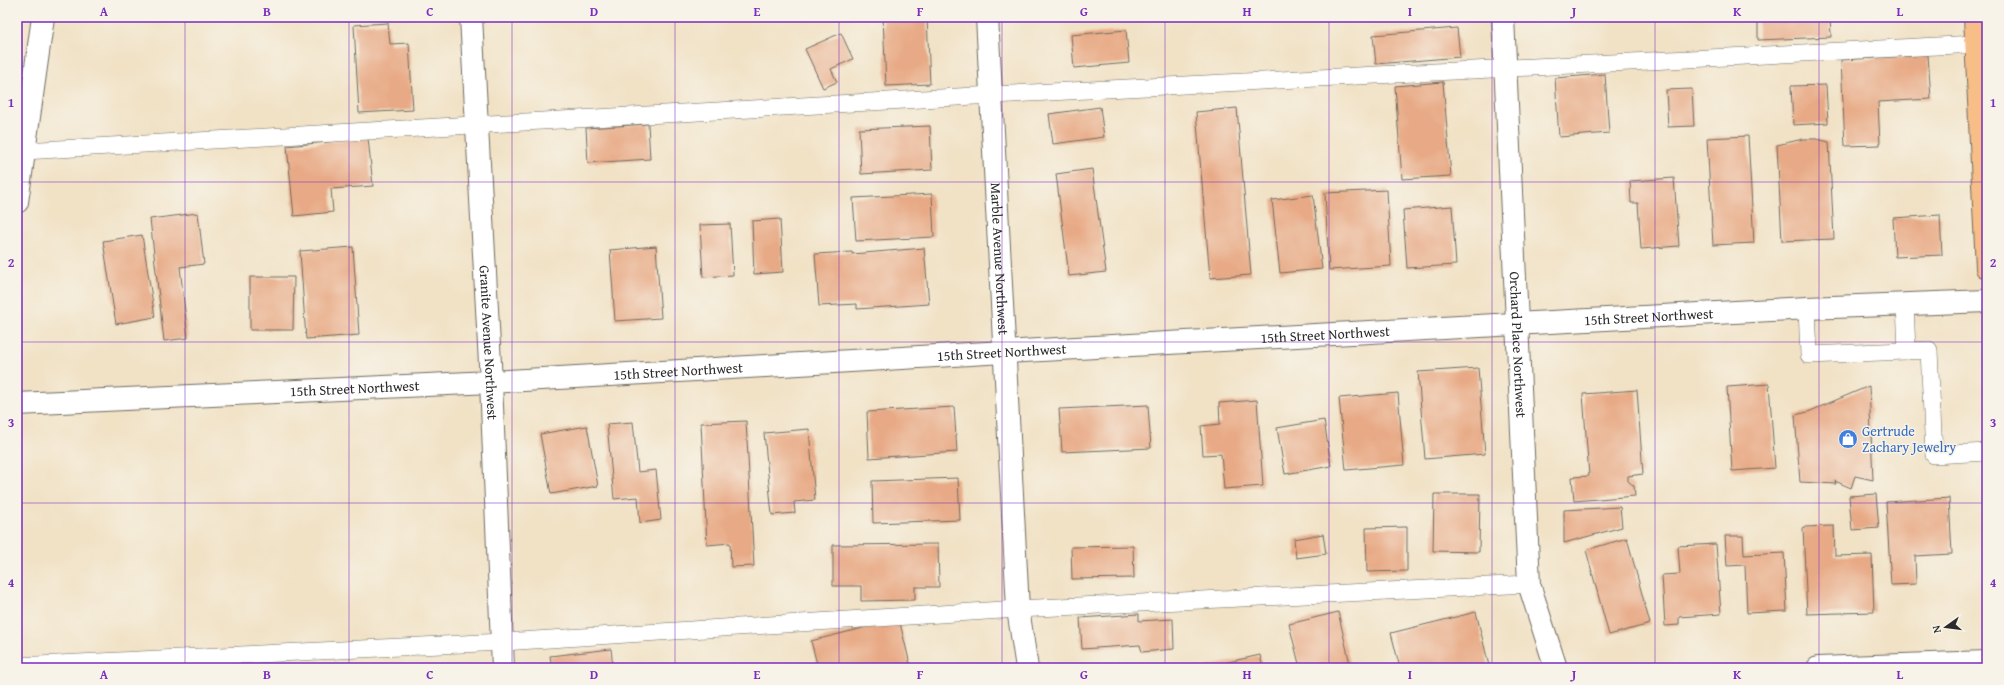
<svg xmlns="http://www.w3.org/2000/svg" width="2004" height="685" viewBox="0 0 2004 685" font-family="'Gentium Book Plus',serif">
<rect width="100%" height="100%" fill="#f7f3e8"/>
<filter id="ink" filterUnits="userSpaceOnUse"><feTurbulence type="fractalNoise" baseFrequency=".025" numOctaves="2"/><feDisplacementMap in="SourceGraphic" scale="8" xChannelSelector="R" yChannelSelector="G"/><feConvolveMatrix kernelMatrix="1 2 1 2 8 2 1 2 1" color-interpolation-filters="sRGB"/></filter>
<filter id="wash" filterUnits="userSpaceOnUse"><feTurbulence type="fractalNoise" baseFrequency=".012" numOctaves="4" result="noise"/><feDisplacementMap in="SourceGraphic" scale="16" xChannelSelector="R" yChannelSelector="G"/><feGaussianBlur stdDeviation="0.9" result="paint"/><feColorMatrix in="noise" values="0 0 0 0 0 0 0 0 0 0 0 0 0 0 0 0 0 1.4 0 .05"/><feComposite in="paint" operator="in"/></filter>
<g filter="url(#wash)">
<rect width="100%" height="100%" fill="#f1e2c6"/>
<g id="blocks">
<g fill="#e8aa86">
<polygon points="883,17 927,17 930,84 886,86"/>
<polygon points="1758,17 1830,17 1831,37 1758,40"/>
<polygon points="388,23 390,44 409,43 413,110 359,113 354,25"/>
<polygon points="1457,28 1460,57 1376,64 1373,35"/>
<polygon points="1126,30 1129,63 1074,68 1071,35"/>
<polygon points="841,33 853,59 831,69 837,82 823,88 805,49"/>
<polygon points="1928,55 1931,99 1878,102 1880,145 1845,146 1841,60"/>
<polygon points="1605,74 1609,133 1559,137 1555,78"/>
<polygon points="1443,82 1451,176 1402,179 1395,86"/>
<polygon points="1826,85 1828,123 1793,125 1791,86"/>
<polygon points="1692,89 1694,126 1668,127 1666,90"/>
<polygon points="1100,107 1104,137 1053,144 1049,114"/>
<polygon points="1237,108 1251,275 1210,278 1196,112"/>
<polygon points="648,124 650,159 588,163 586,128"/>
<polygon points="930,126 932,170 861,174 859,129"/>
<polygon points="1748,136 1754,243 1713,245 1707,138"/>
<polygon points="368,138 373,186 331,189 333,212 294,216 287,146"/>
<polygon points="1803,139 1817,139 1829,142 1834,239 1782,241 1777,145"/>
<polygon points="1092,169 1106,272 1069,276 1056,174"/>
<polygon points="1674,178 1679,246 1641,249 1638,203 1631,203 1630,181"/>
<polygon points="1387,190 1391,266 1329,270 1325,193"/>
<polygon points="932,194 934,237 856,241 853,198"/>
<polygon points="1313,195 1322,269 1280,273 1272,200"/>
<polygon points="1452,206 1456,265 1407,268 1403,210"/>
<polygon points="198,213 204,264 180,267 188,338 164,341 150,219"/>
<polygon points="1940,215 1942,255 1895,257 1893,218"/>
<polygon points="780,219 783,272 754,274 752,221"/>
<polygon points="730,224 733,275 703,277 700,225"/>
<polygon points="142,235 155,317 116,324 103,241"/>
<polygon points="656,246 661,318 615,321 610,250"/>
<polygon points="353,247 359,335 306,339 300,251"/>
<polygon points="924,248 929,304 857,309 857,304 819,306 815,254 852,252 852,254"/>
<polygon points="250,277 294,277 293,330 250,330"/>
<polygon points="1478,368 1485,454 1425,459 1418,372"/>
<polygon points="1769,384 1775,468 1732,471 1727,387"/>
<polygon points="1869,386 1873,480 1855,476 1851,488 1835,481 1836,484 1800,482 1795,415 1808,412"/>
<polygon points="1637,390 1643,474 1628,476 1628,481 1634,486 1635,496 1574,501 1572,477 1589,476 1583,394"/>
<polygon points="1398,393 1404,465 1346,470 1339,398"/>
<polygon points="1257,400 1263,486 1224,489 1221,454 1203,455 1201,426 1220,424 1219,403"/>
<polygon points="1148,405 1151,448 1062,452 1059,409"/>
<polygon points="954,407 957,452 869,458 867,412"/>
<polygon points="1324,420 1331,466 1285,474 1277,428"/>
<polygon points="746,421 754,566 731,567 730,543 707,545 701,423"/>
<polygon points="633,422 638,472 656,470 661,520 640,523 638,497 614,499 607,424"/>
<polygon points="587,426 598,486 551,494 540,434"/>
<polygon points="809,429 815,500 794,502 795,513 772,515 764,433"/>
<polygon points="958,478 960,520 873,523 872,481"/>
<polygon points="1434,494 1480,494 1479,552 1433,551"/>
<polygon points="1876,494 1879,528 1852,530 1849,496"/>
<polygon points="1949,498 1952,554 1915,556 1916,584 1891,585 1886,502"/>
<polygon points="1620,507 1622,527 1564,543 1564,510"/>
<polygon points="1834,526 1835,556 1872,555 1874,612 1807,614 1803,527"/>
<polygon points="1407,527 1407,571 1367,572 1366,528"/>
<polygon points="1323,534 1326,554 1296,558 1294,539"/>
<polygon points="1725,536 1743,536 1744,555 1784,553 1787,611 1747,613 1745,565 1727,566"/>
<polygon points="1627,538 1650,624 1609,635 1586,550"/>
<polygon points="938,544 939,587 915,587 915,600 861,601 861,586 833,586 833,545"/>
<polygon points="1716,544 1721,614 1679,617 1679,625 1665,626 1662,575 1680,574 1678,546"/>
<polygon points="1133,546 1134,578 1072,579 1071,547"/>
<polygon points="1338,612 1351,668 1300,668 1289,624"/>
<polygon points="1476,612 1489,666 1481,668 1400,668 1391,633"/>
<polygon points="1139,614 1139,621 1173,619 1174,649 1142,652 1140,645 1082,649 1080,618"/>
<polygon points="899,619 911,668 818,668 811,641"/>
<polygon points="611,649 613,668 552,668 550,656"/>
<polygon points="1260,655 1263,668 1206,668 1206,667"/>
</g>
</g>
</g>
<g filter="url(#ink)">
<use href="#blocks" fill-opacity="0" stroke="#706b61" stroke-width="1"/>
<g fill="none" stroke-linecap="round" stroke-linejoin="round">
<g stroke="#706b61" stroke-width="18">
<g id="service">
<polyline points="24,151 992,95 1976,44"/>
<polyline points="1905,304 1907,351"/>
<polyline points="1807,308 1809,355 1929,350 1934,455 1987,452"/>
<polyline points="17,666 502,642 1018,609 1529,584"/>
</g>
</g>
<g stroke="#706b61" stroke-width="24">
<g id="minor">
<path id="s1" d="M471 17 491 382 503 668"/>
<path id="s2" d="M987 17 1018 609 1027 668"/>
<path id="s3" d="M1503 17 1529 584 1556 668"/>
<path id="s4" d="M17 404 491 382 1004 352 1807 308 1987 301"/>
<polyline points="1818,668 1987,662"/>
</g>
</g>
<g stroke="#706b61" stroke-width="24">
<polyline id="tertiary" points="17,202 43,17"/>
</g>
<g stroke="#706b61" stroke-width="24">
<polyline id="primary" points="1975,17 1987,268"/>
</g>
<use href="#service" stroke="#fff" stroke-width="17"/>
<use href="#minor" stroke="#fff" stroke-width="22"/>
<use href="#tertiary" stroke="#fff" stroke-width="22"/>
<use href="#primary" stroke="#f7be88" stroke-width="22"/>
</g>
</g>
<path fill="none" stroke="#7b2cbf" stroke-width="1" stroke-opacity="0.55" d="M185 17V668M349 17V668M512 17V668M675 17V668M839 17V668M1002 17V668M1165 17V668M1329 17V668M1492 17V668M1655 17V668M1819 17V668M17 182H1987M17 342H1987M17 503H1987"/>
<defs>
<g id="shop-disc" transform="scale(1)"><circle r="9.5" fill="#3f7fe0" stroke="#f7f3e8"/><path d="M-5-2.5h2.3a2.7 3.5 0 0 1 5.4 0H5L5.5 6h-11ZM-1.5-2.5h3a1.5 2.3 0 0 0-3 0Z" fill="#fff"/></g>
</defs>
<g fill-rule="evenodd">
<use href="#shop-disc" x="1848" y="439"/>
</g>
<g text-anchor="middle" stroke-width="3" stroke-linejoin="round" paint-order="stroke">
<g font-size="14" fill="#2b2b2b" stroke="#f7f3e8">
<text dy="5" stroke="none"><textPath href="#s2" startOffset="242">Marble Avenue Northwest</textPath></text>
<text dy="5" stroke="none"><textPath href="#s4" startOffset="1634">15th Street Northwest</textPath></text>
<text dy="5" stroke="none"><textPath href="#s4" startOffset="1310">15th Street Northwest</textPath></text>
<text dy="5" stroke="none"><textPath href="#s1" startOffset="326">Granite Avenue Northwest</textPath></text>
<text dy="5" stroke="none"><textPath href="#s3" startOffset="328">Orchard Place Northwest</textPath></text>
<text dy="5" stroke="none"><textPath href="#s4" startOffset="986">15th Street Northwest</textPath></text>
<text dy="5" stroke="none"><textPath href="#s4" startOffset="662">15th Street Northwest</textPath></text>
<text dy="5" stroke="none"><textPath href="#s4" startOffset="338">15th Street Northwest</textPath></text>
</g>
<g font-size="14" fill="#366cbe" stroke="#f7f3e8" text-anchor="start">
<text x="1862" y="436">Gertrude<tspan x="1862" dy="16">Zachary Jewelry</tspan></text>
</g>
</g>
<rect width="2004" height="685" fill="none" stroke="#f7f3e8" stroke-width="44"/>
<g transform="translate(1946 627) rotate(256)" stroke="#f7f3e8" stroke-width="3" paint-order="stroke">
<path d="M0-3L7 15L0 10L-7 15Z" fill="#2b2b2b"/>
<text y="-6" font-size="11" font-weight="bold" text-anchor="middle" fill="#2b2b2b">N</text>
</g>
<rect x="22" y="22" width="1960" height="641" fill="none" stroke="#7b2cbf" stroke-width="1.5"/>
<g font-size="13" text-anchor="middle" font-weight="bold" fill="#7b2cbf">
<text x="104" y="16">A</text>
<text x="267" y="16">B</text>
<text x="430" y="16">C</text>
<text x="594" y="16">D</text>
<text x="757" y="16">E</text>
<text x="920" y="16">F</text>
<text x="1084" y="16">G</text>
<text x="1247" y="16">H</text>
<text x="1410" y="16">I</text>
<text x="1574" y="16">J</text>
<text x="1737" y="16">K</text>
<text x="1900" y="16">L</text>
<text x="11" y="107">1</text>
<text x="1993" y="107">1</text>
<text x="11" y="267">2</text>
<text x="1993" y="267">2</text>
<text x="11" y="427">3</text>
<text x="1993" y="427">3</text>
<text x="11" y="587">4</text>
<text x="1993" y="587">4</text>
<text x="104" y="679">A</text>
<text x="267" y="679">B</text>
<text x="430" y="679">C</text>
<text x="594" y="679">D</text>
<text x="757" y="679">E</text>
<text x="920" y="679">F</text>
<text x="1084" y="679">G</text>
<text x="1247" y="679">H</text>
<text x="1410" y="679">I</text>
<text x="1574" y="679">J</text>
<text x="1737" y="679">K</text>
<text x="1900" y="679">L</text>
</g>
</svg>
